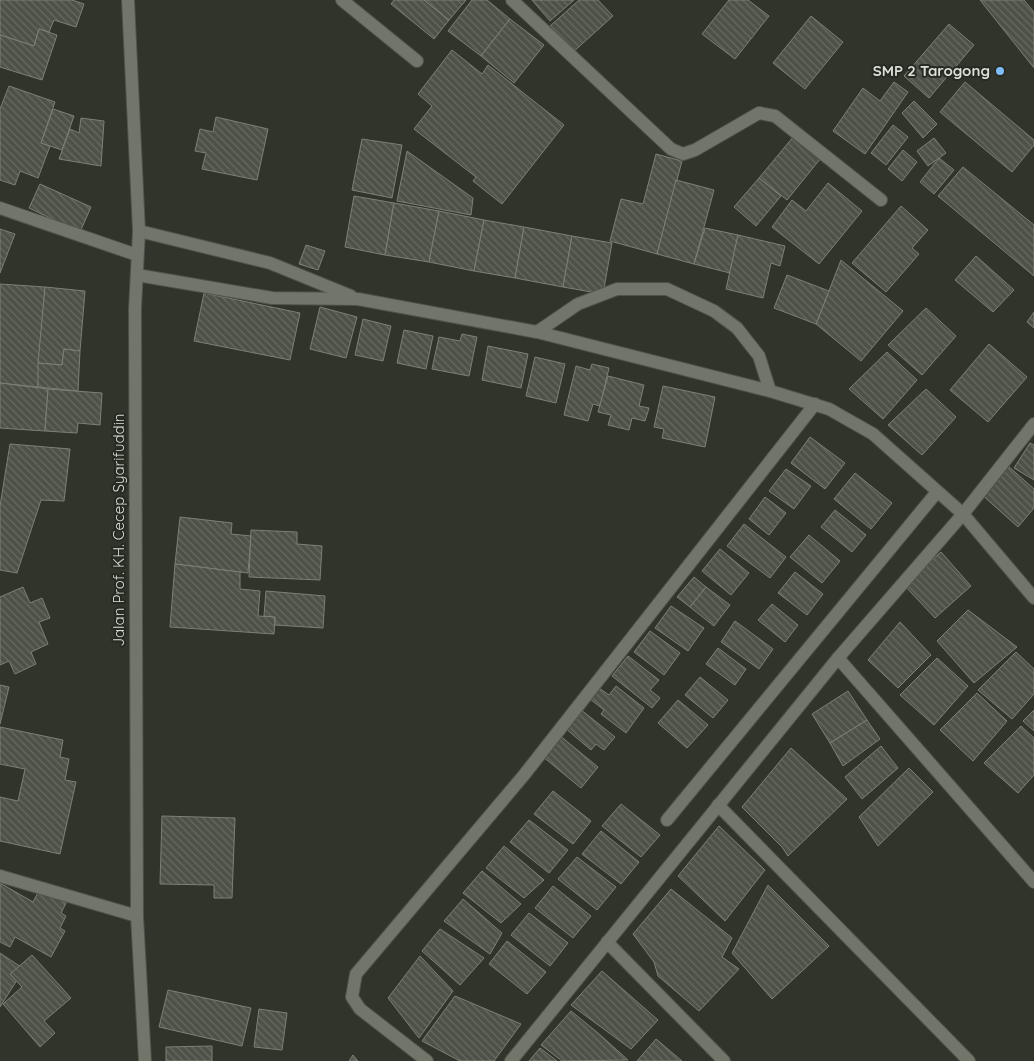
<svg xmlns="http://www.w3.org/2000/svg" width="1034" height="1061" viewBox="0 0 1034 1061" font-family="Quicksand,sans-serif">
<defs>
<pattern id="building-back-hatch" width="6" height="6" patternUnits="userSpaceOnUse" patternTransform="scale(1.25)"><rect width="6" height="6" fill="#4d5147"/><path d="M-1 5l2 2M0 0l6 6M5-1l2 2" fill="none" stroke="#666a61"/></pattern>
</defs>
<rect width="100%" height="100%" fill="#30342a"/>
<g fill="url(#building-back-hatch)" stroke="#7c8075">
<polygon points="0,0 72,0 84,4 76,27 54,20 49,32 39,29 34,46 0,35"/>
<polygon points="394,0 424,0 449,20 434,39 391,4"/>
<polygon points="424,0 466,0 449,20"/>
<polygon points="472,0 487,0 510,19 481,56 448,31"/>
<polygon points="532,0 574,0 550,21"/>
<polygon points="579,0 598,0 613,16 572,53 549,27"/>
<polygon points="729,0 748,0 769,16 735,59 702,34"/>
<polygon points="980,0 1024,0 1034,12 1034,68"/>
<polygon points="811,16 843,42 805,89 773,63"/>
<polygon points="510,19 544,45 514,83 481,56"/>
<polygon points="949,24 974,45 929,98 904,76"/>
<polygon points="39,29 57,35 42,80 0,67 0,35 34,46"/>
<polygon points="452,50 482,74 488,65 564,125 502,204 473,181 476,177 414,129 432,106 418,94"/>
<polygon points="894,82 908,92 865,154 833,131 863,88 880,101"/>
<polygon points="965,82 1034,140 1034,145 1012,172 940,112"/>
<polygon points="9,86 55,102 41,143 50,146 38,178 20,171 15,185 0,180 0,109"/>
<polygon points="914,101 937,124 923,138 902,113"/>
<polygon points="53,109 74,116 62,150 41,143"/>
<polygon points="216,117 268,129 257,180 202,169 206,153 195,151 200,129 213,132"/>
<polygon points="81,118 104,121 101,166 59,159 70,129 79,133"/>
<polygon points="893,125 908,137 886,165 871,153"/>
<polygon points="794,136 821,158 787,200 759,178"/>
<polygon points="934,138 946,153 928,166 917,151"/>
<polygon points="362,139 402,145 392,198 352,190"/>
<polygon points="903,150 917,162 902,181 888,169"/>
<polygon points="407,151 473,198 471,215 397,201"/>
<polygon points="656,154 682,161 657,254 610,241 621,199 643,204"/>
<polygon points="939,158 954,170 934,194 920,182"/>
<polygon points="963,167 1034,225 1034,276 938,196"/>
<polygon points="759,178 781,196 756,226 734,207"/>
<polygon points="676,180 714,190 694,264 657,254"/>
<polygon points="828,183 862,211 819,264 772,227 792,200 806,211"/>
<polygon points="40,184 91,207 80,232 29,208"/>
<polygon points="354,196 394,203 385,255 345,247"/>
<polygon points="394,203 439,211 429,262 385,255"/>
<polygon points="901,206 928,230 912,248 919,254 886,292 852,263"/>
<polygon points="439,211 484,220 474,271 429,262"/>
<polygon points="484,220 524,227 515,278 474,271"/>
<polygon points="524,227 572,236 563,287 515,278"/>
<polygon points="705,228 738,235 730,273 694,264"/>
<polygon points="0,229 15,234 0,273"/>
<polygon points="738,235 785,246 780,266 771,263 763,298 726,289"/>
<polygon points="572,236 612,243 603,294 563,287"/>
<polygon points="306,245 325,251 318,270 299,264"/>
<polygon points="976,256 1014,290 993,312 955,280"/>
<polygon points="841,260 903,311 861,361 816,324"/>
<polygon points="787,275 829,291 816,324 774,308"/>
<polygon points="0,284 45,287 38,387 0,383"/>
<polygon points="45,287 85,291 80,351 64,349 62,365 38,363"/>
<polygon points="204,293 300,313 290,360 194,341"/>
<polygon points="320,307 357,317 346,358 310,349"/>
<polygon points="926,308 956,336 922,375 888,345"/>
<polygon points="1034,312 1034,328 1027,322"/>
<polygon points="363,319 391,326 383,361 355,355"/>
<polygon points="404,330 433,336 426,369 397,363"/>
<polygon points="462,334 477,337 469,376 432,369 439,337 460,341"/>
<polygon points="989,344 1027,377 988,422 950,390"/>
<polygon points="488,346 528,354 521,388 482,380"/>
<polygon points="64,349 80,351 78,391 38,387 38,363 62,365"/>
<polygon points="887,352 917,380 883,419 849,389"/>
<polygon points="535,357 565,364 556,403 526,396"/>
<polygon points="592,364 609,368 600,406 593,404 588,421 564,415 576,366 590,370"/>
<polygon points="608,376 644,385 639,406 649,408 645,421 632,418 629,430 608,425 611,415 598,412"/>
<polygon points="0,383 48,389 45,431 0,428"/>
<polygon points="663,386 715,397 705,447 662,438 664,429 654,427"/>
<polygon points="48,389 102,393 100,425 78,423 77,433 45,431"/>
<polygon points="926,389 956,417 922,455 888,425"/>
<polygon points="810,437 845,463 825,489 791,463"/>
<polygon points="1030,443 1034,445 1034,480 1014,468"/>
<polygon points="10,444 70,449 64,501 41,500 17,573 0,570 0,506"/>
<polygon points="1007,465 1034,489 1034,508 1018,527 981,494"/>
<polygon points="786,469 811,486 794,509 769,491"/>
<polygon points="855,473 892,503 871,529 834,499"/>
<polygon points="765,497 786,513 769,535 749,519"/>
<polygon points="835,510 866,535 852,552 821,527"/>
<polygon points="180,517 232,523 231,534 251,536 248,573 175,564"/>
<polygon points="744,524 786,557 770,578 727,546"/>
<polygon points="251,530 297,532 297,544 322,546 320,580 249,577"/>
<polygon points="809,535 840,561 822,583 790,557"/>
<polygon points="720,549 749,573 731,595 702,571"/>
<polygon points="941,552 971,586 935,618 904,585"/>
<polygon points="175,564 240,572 240,589 260,591 258,616 275,617 274,634 170,627"/>
<polygon points="795,572 823,594 807,615 778,593"/>
<polygon points="694,577 706,587 690,607 677,597"/>
<polygon points="23,587 30,603 42,598 50,618 39,622 48,644 31,652 36,664 15,674 9,661 0,665 0,597"/>
<polygon points="706,587 730,605 714,626 690,607"/>
<polygon points="266,591 325,596 323,628 275,625 275,617 264,616"/>
<polygon points="772,604 798,625 785,642 758,620"/>
<polygon points="671,606 704,628 688,651 655,628"/>
<polygon points="968,610 1017,647 974,683 937,641"/>
<polygon points="735,621 773,649 759,669 721,642"/>
<polygon points="900,622 931,655 898,688 868,660"/>
<polygon points="650,631 680,653 664,675 634,652"/>
<polygon points="718,648 746,669 735,685 706,664"/>
<polygon points="1016,652 1034,669 1034,694 1012,719 978,690"/>
<polygon points="628,656 659,680 650,690 660,698 652,708 612,676"/>
<polygon points="937,658 968,686 934,725 900,695"/>
<polygon points="700,677 728,700 713,718 685,695"/>
<polygon points="0,685 9,687 0,724"/>
<polygon points="616,686 644,708 626,733 601,714 604,710 590,699 599,688 609,695"/>
<polygon points="848,691 867,720 830,743 812,714"/>
<polygon points="977,693 1007,721 973,761 940,730"/>
<polygon points="678,700 708,725 687,748 658,723"/>
<polygon points="580,709 615,737 604,750 596,744 591,750 565,728"/>
<polygon points="1034,710 1034,731 1023,721"/>
<polygon points="867,720 880,739 843,766 830,743"/>
<polygon points="1021,726 1034,738 1034,775 1018,793 984,763"/>
<polygon points="0,727 63,740 60,757 69,759 65,780 76,782 60,854 0,841 0,797 18,801 25,769 0,764"/>
<polygon points="559,735 598,767 581,788 542,756"/>
<polygon points="881,746 898,768 862,799 845,777"/>
<polygon points="791,748 847,799 788,856 782,847 742,807"/>
<polygon points="909,768 933,792 878,846 859,817"/>
<polygon points="553,791 591,821 573,844 534,814"/>
<polygon points="621,804 660,835 641,857 602,826"/>
<polygon points="162,816 235,818 232,898 214,898 214,885 160,884"/>
<polygon points="529,820 568,850 549,873 510,842"/>
<polygon points="719,826 765,870 725,921 678,876"/>
<polygon points="601,831 639,862 621,884 582,854"/>
<polygon points="504,846 544,880 524,898 486,868"/>
<polygon points="577,857 616,887 597,910 558,879"/>
<polygon points="482,871 521,904 501,923 463,893"/>
<polygon points="0,883 33,902 40,889 66,903 61,913 66,916 60,928 65,931 51,957 15,937 10,947 0,942"/>
<polygon points="768,885 829,946 772,999 732,953"/>
<polygon points="553,886 591,916 573,938 535,908"/>
<polygon points="671,889 732,938 722,957 739,969 699,1011 658,976 654,962 633,934"/>
<polygon points="463,899 502,933 490,954 444,921"/>
<polygon points="529,913 568,943 550,966 511,935"/>
<polygon points="440,929 484,958 460,985 422,951"/>
<polygon points="507,941 546,972 527,994 489,964"/>
<polygon points="0,953 24,969 0,1007"/>
<polygon points="32,955 71,998 44,1021 55,1033 40,1047 3,1004 22,987 10,974"/>
<polygon points="420,956 453,991 419,1038 388,998"/>
<polygon points="602,971 658,1020 631,1049 571,1005"/>
<polygon points="168,990 251,1008 242,1046 159,1027"/>
<polygon points="455,996 521,1024 494,1061 460,1061 422,1041"/>
<polygon points="259,1009 287,1013 282,1050 254,1047"/>
<polygon points="571,1011 598,1033 628,1060 562,1061 541,1045"/>
<polygon points="656,1039 682,1061 637,1061"/>
<polygon points="212,1046 212,1061 166,1061 166,1047"/>
<polygon points="540,1048 557,1061 529,1061"/>
<polygon points="353,1055 358,1061 349,1061"/>
</g>
<g fill="none" stroke-linecap="round" stroke-linejoin="round">
<g stroke="#4f524a" stroke-width="14">
<polyline id="lane" points="342,0 417,61"/>
</g>
<g stroke="#4f524a" stroke-width="14">
<g id="street">
<polyline points="512,0 671,149 683,154 695,150 759,113 775,116 881,200"/>
<polyline points="0,208 137,255"/>
<polyline points="139,231 270,263 351,296"/>
<polyline points="137,275 272,298 358,299 537,332 770,391 829,409 873,434 963,514 1034,598"/>
<polyline points="537,332 578,304 617,289 667,289 714,311 737,328 759,356 770,391"/>
<polyline points="838,658 1034,882"/>
<polyline points="718,805 969,1061"/>
<polyline points="667,820 937,492"/>
<polyline points="0,876 137,916"/>
<polyline points="607,942 724,1061"/>
<polyline points="427,1061 360,1009 352,997 356,974 524,775 815,404"/>
<polyline points="511,1061 838,658 963,514 1034,424"/>
</g>
</g>
<g stroke="#4f524a" stroke-width="14">
<polyline id="secondary" points="128,0 139,231 135,309 137,916 145,1061"/>
</g>
<use href="#lane" stroke="#71756a" stroke-width="12"/>
<use href="#street" stroke="#71756a" stroke-width="12"/>
<use href="#secondary" stroke="#71756a" stroke-width="12"/>
</g>
<circle fill="#7fbdfa" stroke="#262a21" stroke-width="2" cx="1000" cy="71" r="5"/>
<g text-anchor="middle" stroke-width="4" stroke-linejoin="round" paint-order="stroke">
<g font-size="15" font-weight="bold" fill="#dcded8" stroke="#262a21" text-anchor="end">
<text x="990" y="76">SMP 2 Tarogong</text>
</g>
<g font-size="15" fill="#dcded8" stroke="#262a21">
<text transform="translate(119 530) rotate(-90)" y="5">Jalan Prof. KH. Cecep Syarifuddin</text>
</g>
</g>
</svg>
